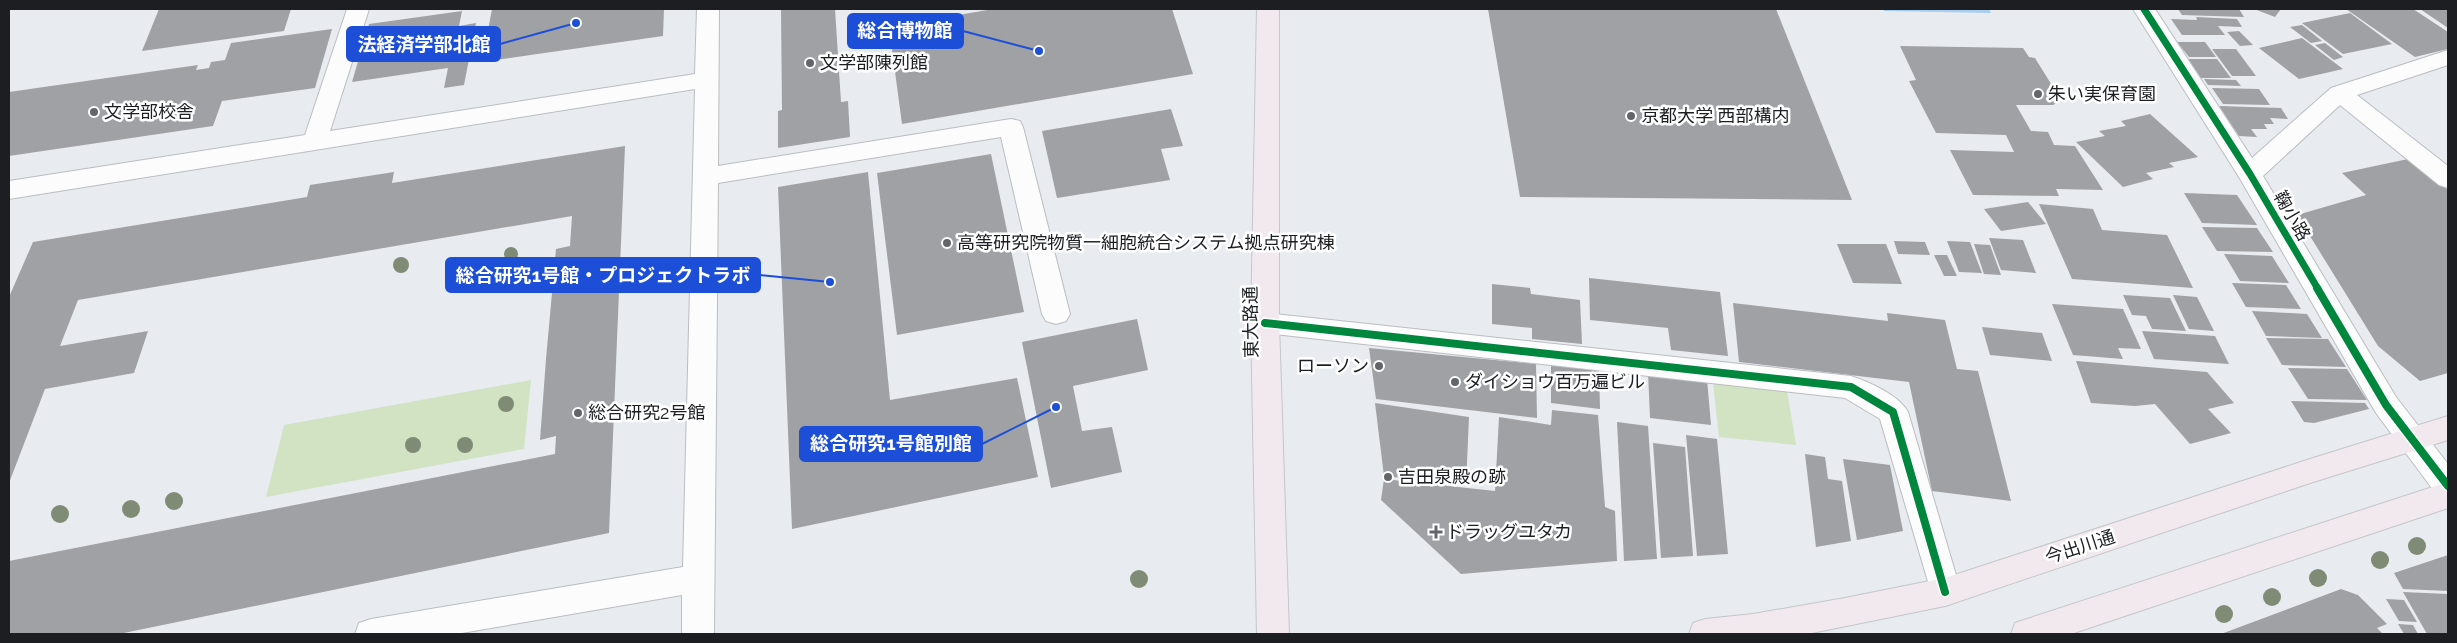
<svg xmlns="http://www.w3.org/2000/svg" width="2457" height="643" viewBox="0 0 2457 643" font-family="Raleway,'Noto Sans JP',sans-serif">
<rect width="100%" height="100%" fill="#e8ebf0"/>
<g fill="#d1e3c3">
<polygon points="531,380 524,449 266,497 284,425"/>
<polygon points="1713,383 1787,391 1796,445 1719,437"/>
</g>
<polygon fill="#a6cef0" points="1883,9 1989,9 1991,13 1884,11"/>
<g fill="#9fa1a5">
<polygon points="159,9 291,9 284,31 142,51"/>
<polygon points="492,9 664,9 663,36 482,62"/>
<polygon points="781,9 835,9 841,102 848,101 850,137 778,148 778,111 782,110"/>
<polygon points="993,9 1172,9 1193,74 902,124 889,27"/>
<polygon points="1488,9 1776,9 1852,200 1520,197"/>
<polygon points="2178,9 2239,9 2244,17 2182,15"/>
<polygon points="2254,9 2281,9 2275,17"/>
<polygon points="2346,9 2413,9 2448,32 2448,49 2415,57"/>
<polygon points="2420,9 2445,9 2448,11 2448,28"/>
<polygon points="462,11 459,26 476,23 464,85 444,88 448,68 352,82 369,24"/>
<polygon points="2350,13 2392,44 2343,54 2302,23"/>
<polygon points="2196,17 2237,19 2242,27 2218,26 2225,35 2182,35 2171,19 2197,20"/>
<polygon points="2302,25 2322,41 2311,43 2290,27"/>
<polygon points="332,29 315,88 222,101 213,126 9,156 9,92 198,65 196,70 209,68 211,62 225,60 231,43"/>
<polygon points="2239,31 2253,45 2240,46 2227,32"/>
<polygon points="2302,38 2343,69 2299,79 2259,48"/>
<polygon points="2177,42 2205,42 2216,57 2189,57"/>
<polygon points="2325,43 2343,57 2334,60 2315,45"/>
<polygon points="1900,46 2023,48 2029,57 2035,58 2061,100 2053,105 2016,105 2031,131 2048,132 2054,145 2075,146 2103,190 2056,189 2059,196 1973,195 1950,150 2014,152 2006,135 1936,133 1909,81 1916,80"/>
<polygon points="2212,49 2236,49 2256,76 2232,76"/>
<polygon points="2187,59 2217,59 2231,78 2201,78"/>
<polygon points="2204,79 2236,80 2241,86 2208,85"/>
<polygon points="2212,88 2259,89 2270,105 2223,104"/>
<polygon points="2219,106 2281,108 2288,119 2270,118 2274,124 2264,124 2267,129 2251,129 2257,137 2239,136"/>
<polygon points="1171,109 1183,146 1161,149 1170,180 1057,198 1042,131"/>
<polygon points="2150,114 2198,157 2169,163 2174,167 2146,173 2153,179 2123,187 2076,142 2105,136 2099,131 2126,126 2121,121"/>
<polygon points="625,146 609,533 119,634 9,634 9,561 555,454 556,436 540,440 546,359 556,249 570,246 572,216 78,300 60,346 148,331 134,373 45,389 9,483 9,297 33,242 307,197 310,185 394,172 392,183"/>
<polygon points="991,154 1024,312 897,335 877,173"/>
<polygon points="2408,159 2448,190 2448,373 2420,381 2378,346 2297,215 2366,195 2342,173"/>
<polygon points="868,172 890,400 1017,378 1038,477 792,529 778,187"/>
<polygon points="2184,193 2237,195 2257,225 2202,223"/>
<polygon points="2028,202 2046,224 2001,231 1984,209"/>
<polygon points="2039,204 2093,209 2102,230 2167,235 2193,288 2072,279"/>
<polygon points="2202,227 2257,228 2273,252 2217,251"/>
<polygon points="1989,238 2023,240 2036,273 2001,270"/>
<polygon points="1894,241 1925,242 1930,255 1898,254"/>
<polygon points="1947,241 1970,242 1982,273 1959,272"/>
<polygon points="1837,244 1886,244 1902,284 1853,283"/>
<polygon points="1974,244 1990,245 2001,275 1984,274"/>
<polygon points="2224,254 2272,256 2289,283 2240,281"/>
<polygon points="1934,255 1947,255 1957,276 1944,276"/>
<polygon points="1589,278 1720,292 1728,356 1671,350 1668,328 1590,320"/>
<polygon points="2232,283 2286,285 2301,309 2246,307"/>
<polygon points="1492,284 1530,288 1531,294 1580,300 1582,344 1532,339 1532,328 1492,324"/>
<polygon points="2123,295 2170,298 2186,331 2152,329 2146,316 2132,315"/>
<polygon points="2173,295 2197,297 2214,331 2189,329"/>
<polygon points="1733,303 1888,321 1887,313 1945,320 1957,369 1978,371 2011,501 1932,491 1909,382 1739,362"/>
<polygon points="2052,304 2123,309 2141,349 2118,348 2123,359 2073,355"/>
<polygon points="2252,311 2307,314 2322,338 2266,336"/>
<polygon points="1137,319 1148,370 1073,386 1082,431 1112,427 1122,472 1051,488 1022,342"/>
<polygon points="1982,327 2042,333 2052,361 1990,355"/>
<polygon points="2142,331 2215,336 2229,364 2154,359"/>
<polygon points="2266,338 2328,339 2346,367 2282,365"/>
<polygon points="1369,348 1536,364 1537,418 1376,399"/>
<polygon points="2076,361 2207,372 2234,403 2208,409 2231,433 2190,444 2155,404 2135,406 2091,403"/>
<polygon points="1551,365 1599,371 1600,409 1551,403"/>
<polygon points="2288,368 2347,369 2367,400 2308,399"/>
<polygon points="1648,372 1707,379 1711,425 1650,418"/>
<polygon points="2291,401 2365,403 2369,409 2314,423 2304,422"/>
<polygon points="1375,403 1469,417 1466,485 1384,476"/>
<polygon points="1552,410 1598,415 1605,507 1615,511 1617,561 1461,574 1381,500 1384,479 1495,491 1499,417 1551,425"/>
<polygon points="1617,422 1648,426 1657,559 1624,561"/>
<polygon points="1686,435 1717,439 1728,554 1697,556"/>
<polygon points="1653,443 1685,447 1693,556 1661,558"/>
<polygon points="1805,454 1825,457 1828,479 1842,481 1851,541 1816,547"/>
<polygon points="1843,459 1890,465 1903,531 1857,540"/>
<polygon points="2448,555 2448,591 2403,589 2394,573"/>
<polygon points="2341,589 2358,595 2387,624 2377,628 2383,634 2221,634"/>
<polygon points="2403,592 2448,594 2448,634 2427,634"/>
<polygon points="2386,599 2404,600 2417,622 2399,621"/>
<polygon points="2398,624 2413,625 2418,634 2404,634"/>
</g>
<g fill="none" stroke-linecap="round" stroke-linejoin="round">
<g stroke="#babdc1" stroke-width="2">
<g id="minor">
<polygon points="347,9 369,9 330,131 695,74 697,9 719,9 718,166 1011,119 1020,121 1023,127 1070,314 1066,321 1056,324 1046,321 1042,314 1001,137 718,183 714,634 682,634 682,595 456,634 355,634 359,623 371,619 683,567 695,89 9,199 9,181 305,135"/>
<polygon points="2133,9 2155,9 2252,158 2331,88 2448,50 2448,65 2357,95 2448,166 2448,188 2439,185 2340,105 2263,176 2396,397 2448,464 2448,499 2437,495 2376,413 2239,177"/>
<path d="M1265 313 1851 376C1869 382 1899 395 1908 412L1961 592 1956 602 1945 606 1934 602 1880 419 1845 398 1265 333 1255 330 1251 323 1255 316Z"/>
</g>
</g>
<g stroke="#c5c6c9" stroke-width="2">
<g id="major">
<polygon points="1257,9 1279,9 1279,323 1289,634 1257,634 1251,323"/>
<polygon points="2448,416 2448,440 2310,483 1945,606 1807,634 1689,634 1693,623 1705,619 1753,614 1845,598 1945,578 2310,459"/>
<polygon points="2448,482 2448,508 2071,634 2011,634 2015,623 2027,619"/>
</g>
</g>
<use href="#minor" fill="#fcfcfd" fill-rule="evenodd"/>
<use href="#major" fill="#f1e9ee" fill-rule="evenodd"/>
<g stroke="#fff" stroke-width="9">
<polyline id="cycleway-far1" points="2144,9 2250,174 2318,289"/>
</g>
<g stroke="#fff" stroke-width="11">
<g id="cycleway">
<polyline points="2317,288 2386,405 2448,486"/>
<polyline points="1265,323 1851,387 1893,412 1945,592"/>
</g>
</g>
<use href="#cycleway-far1" stroke="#00873e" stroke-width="7"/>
<use href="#cycleway" stroke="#00873e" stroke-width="8"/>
</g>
<g fill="#7f8b75">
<circle cx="511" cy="254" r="7"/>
<circle cx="401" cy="265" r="8"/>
<circle cx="506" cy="404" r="8"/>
<circle cx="413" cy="445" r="8"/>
<circle cx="465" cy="445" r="8"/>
<circle cx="174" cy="501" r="9"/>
<circle cx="131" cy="509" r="9"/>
<circle cx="60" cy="514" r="9"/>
<circle cx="2417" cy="546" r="9"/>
<circle cx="2380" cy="560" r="9"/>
<circle cx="2318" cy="578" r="9"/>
<circle cx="1139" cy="579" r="9"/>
<circle cx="2272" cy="597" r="9"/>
<circle cx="2224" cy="614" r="9"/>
</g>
<g fill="#636669" stroke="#fff" stroke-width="2">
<circle cx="810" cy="63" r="5"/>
<circle cx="2038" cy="94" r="5"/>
<circle cx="94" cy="112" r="5"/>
<circle cx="1631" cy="116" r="5"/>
<circle cx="947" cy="243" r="5"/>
<circle cx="1379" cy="366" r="5"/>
<circle cx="1455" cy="382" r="5"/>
<circle cx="578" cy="413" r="5"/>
<circle cx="1388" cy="477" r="5"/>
<path d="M1433.5 524.5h5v5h5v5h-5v5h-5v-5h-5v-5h5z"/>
</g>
<g text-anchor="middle" stroke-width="5" stroke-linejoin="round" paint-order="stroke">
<g font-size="18" fill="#1c1e21" stroke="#fff" text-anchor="start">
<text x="820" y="69">文学部陳列館</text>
<text x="2048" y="100">朱い実保育園</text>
<text x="104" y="118">文学部校舎</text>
<text x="1641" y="122">京都大学 西部構内</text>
<text x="957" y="249">高等研究院物質一細胞統合システム拠点研究棟</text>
<text x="1369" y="372" text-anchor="end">ローソン</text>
<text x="1465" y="388">ダイショウ百万遍ビル</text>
<text x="588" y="419">総合研究2号館</text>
<text x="1398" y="483">吉田泉殿の跡</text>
<text x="1446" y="538">ドラッグユタカ</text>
</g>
<g font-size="18" fill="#1c1e21" stroke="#fff">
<text transform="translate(2292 216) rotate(60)" y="6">鞠小路</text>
<text transform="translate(1251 322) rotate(-91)" y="6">東大路通</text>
<text transform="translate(2080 547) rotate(-18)" y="6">今出川通</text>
</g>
</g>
<path fill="none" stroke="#1d4ed8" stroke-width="2" d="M1039 51L963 31M576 23L500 44M830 282L760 275M1056 407L982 444"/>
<g fill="#1d4ed8" stroke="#fff" stroke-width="2">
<circle cx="1039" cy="51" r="5"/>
<circle cx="576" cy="23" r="5"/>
<circle cx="830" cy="282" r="5"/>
<circle cx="1056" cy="407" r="5"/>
</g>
<g fill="#1d4ed8" stroke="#1d4ed8" stroke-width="2">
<rect x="848" y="14" width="115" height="34" rx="5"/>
<rect x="347" y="27" width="153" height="34" rx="5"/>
<rect x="446" y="258" width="314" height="34" rx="5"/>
<rect x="800" y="427" width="182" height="34" rx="5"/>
</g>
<g font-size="19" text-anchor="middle" font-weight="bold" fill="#fff">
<text x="905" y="37">総合博物館</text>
<text x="424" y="51">法経済学部北館</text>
<text x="603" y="282">総合研究1号館・プロジェクトラボ</text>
<text x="891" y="450">総合研究1号館別館</text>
</g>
<rect width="2457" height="643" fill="none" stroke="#1c1e21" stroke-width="20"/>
</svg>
